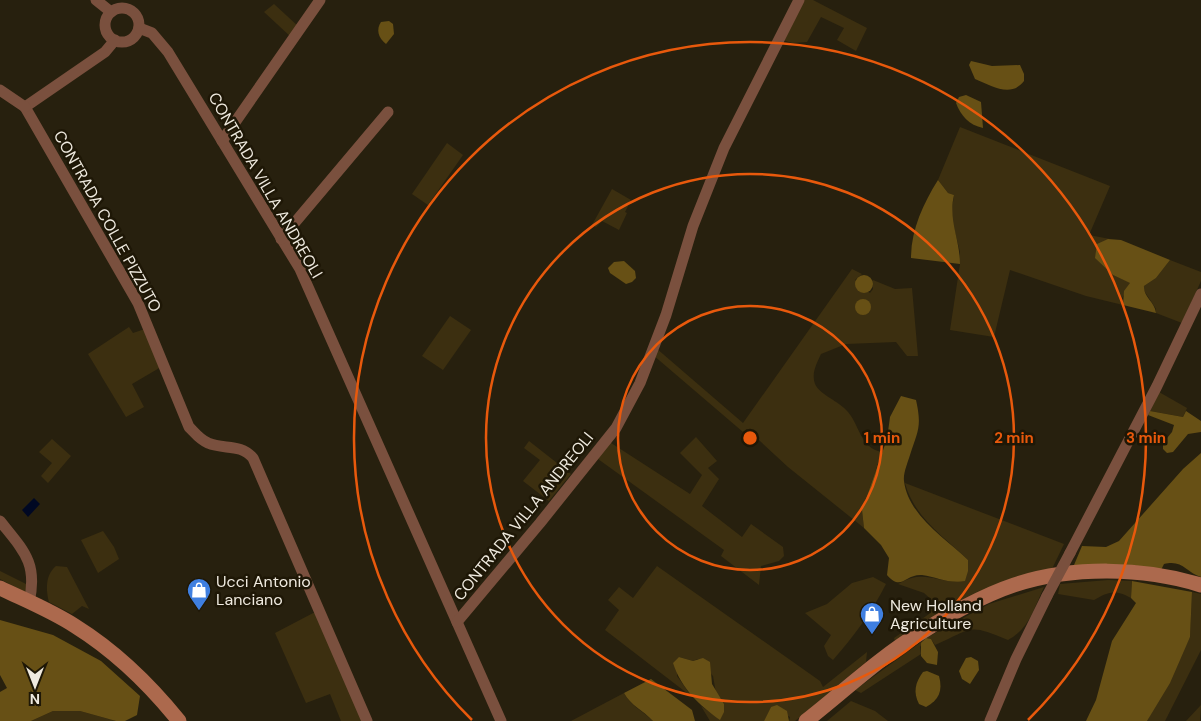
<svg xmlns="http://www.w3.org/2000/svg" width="1201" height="721" viewBox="0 0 1201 721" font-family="'DM Sans',sans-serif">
<rect width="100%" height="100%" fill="#27200e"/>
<g fill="#3c2f10">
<polygon points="803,0 813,0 867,28 856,51 837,40 844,28 821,17 807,42 792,43 783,40"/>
<polygon points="274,4 299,27 291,37 264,12"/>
<polygon points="960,127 1110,186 1089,235 1110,239 1108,239 1113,275 1131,283 1122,298 1123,305 1086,296 1010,270 994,337 950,330 960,264 960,252 951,216 954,195 948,193 938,180"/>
<polygon points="447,143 463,155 428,205 412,194"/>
<polygon points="612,189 631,200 625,212 627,213 619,230 602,221 596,227 592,225"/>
<polygon points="1170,260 1201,272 1201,281 1182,323 1156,313 1156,309 1143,289 1144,286 1156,278"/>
<path d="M852 269 862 274 855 280 870 293 873 289V280L895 289 912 288 918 356H907L896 342 846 344 821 354C817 363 811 373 815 384 820 395 839 401 848 412 860 426 860 448 882 452L862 510 864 528 788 467 747 429 743 432 653 355 656 348 743 423Z"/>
<polygon points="450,316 471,330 443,370 422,356"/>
<polygon points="129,327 133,333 145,329 161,367 132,384 144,407 126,417 88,354"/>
<polygon points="1159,392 1187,408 1183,417 1150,411"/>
<polygon points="696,437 717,461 708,468 719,479 702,506 742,537 751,524 783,547 784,556 779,561 761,566 759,585 721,556 724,550 598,459 608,441 690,494 702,475 680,453"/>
<polygon points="52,439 71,456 48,483 41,476 52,463 39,452"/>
<polygon points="529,441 571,474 549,501 523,481 540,460 524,448"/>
<path d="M905 483 1064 544 1051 571 895 641 894 638 929 614 934 602 924 593 898 584C922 570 932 580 957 582L968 560C943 536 914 517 905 483Z"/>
<polygon points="103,531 114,547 119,559 98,573 81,540"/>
<path d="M56 566 67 567 89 609 82 606 72 614 49 602C46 590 45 575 56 566Z"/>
<polygon points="657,566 820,681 823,687 867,652 866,662 795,721 789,721 790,717 771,707 764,721 710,721 701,706 720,719 724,704 716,693 713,676 698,659 693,661 679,657 677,676 692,697 605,630 619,610 608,600 619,587 633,598"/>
<polygon points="0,571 28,585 30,595 0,579"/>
<path d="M873 577 886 584C872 612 854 636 833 660L828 656 824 646 831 635 805 613 827 604 852 583Z"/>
<path d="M1108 580 1132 581 1131 598C1115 589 1108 592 1094 600L1058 594 1060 584Z"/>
<path d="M1044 587C1034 608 1030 628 1008 640 967 623 974 628 935 645L931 639 926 638 989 604Z"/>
<polygon points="1192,592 1201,594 1201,650 1165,721 1147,721 1190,637"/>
<polygon points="317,611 364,721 341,721 330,694 306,703 275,633"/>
<polygon points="924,640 920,647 921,654 861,693 855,690"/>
<path d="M624 693C631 706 643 711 653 721H571Z"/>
<polygon points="851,701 875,711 888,721 827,721"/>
<polygon points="1201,705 1200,721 1186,721"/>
<polygon points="53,711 80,711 116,721 31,721"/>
</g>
<g fill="#675015">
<path d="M389 21 393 24 394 34 386 44C378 38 376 29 381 22Z"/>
<path d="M971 61 992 66 1020 65 1024 74V81C1011 98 992 86 975 79L969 65Z"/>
<path d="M966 95 981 102 983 128C969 125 961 116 956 103L959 97Z"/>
<path d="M938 180 948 193 954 195C948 220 960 239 960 264L911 258C911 230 923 204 938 180Z"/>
<path d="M1108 239 1121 240 1170 260 1156 278 1144 286C1143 297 1155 302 1156 313L1123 305 1124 291 1130 283 1113 275 1095 258 1097 244Z"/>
<polygon points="624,261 635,271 636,278 632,282 626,284 610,273 608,268 614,262"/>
<circle cx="864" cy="284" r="9"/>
<circle cx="863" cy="307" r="8"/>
<path d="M901 396 916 400C922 427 918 430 910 455 908 462 903 473 904 481 908 515 945 538 968 560V571L965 581C948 584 937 577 922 575 904 574 902 592 887 575L889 558 881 545 864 528 862 510 887 439 890 417Z"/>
<polygon points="1150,411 1183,417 1186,411 1201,421 1201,432 1188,434 1173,452 1167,453 1163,449 1163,443 1172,432 1174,425 1148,415"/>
<path d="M1201 453V577C1186 572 1182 559 1164 564L1161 570 1131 565H1074L1082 546 1106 547 1119 541 1183 469Z"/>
<polygon points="1132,581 1192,592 1190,637 1170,683 1147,721 1086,721 1096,700 1112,641 1136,603 1131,598"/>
<polygon points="0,620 53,635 101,661 140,696 137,715 125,721 116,721 80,711 53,711 31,721 0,721 0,692 7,688 0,675"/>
<polygon points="926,638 931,639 938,652 937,665 927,663 921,656 921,643"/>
<path d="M679 657 693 661 703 658 710 662 712 684 724 704V712L720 720C699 705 681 688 673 663Z"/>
<polygon points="971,657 978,661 979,670 970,684 962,679 959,671 966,658"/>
<path d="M927 671 939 676C943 691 939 700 926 707L919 704C913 692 915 683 923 672Z"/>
<path d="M651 679 692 710 695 721H653C643 710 631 706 624 693Z"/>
<polygon points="777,705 787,711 789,721 764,721 771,707"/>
</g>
<polygon fill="#000823" points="34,498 40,504 28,517 22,510"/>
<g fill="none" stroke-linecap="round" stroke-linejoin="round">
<g stroke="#7a503e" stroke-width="11">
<polyline points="96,0 111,12"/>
<circle cx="122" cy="25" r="17"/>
<polyline points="139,28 152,33 168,52 300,269 501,721"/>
<path d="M115 40 105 52 25 107 138 303 189 427C195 433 200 440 208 443 224 450 240 443 253 458L367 721"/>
<polyline points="0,90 25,107"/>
<polyline points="222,141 320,0"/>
<polyline points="281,239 388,112"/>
<path d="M0 521C24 551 38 563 29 603"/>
<polyline points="1070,553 1157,386 1201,294"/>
<polyline points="457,622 540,523 616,428 640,383 666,315 693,226 724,148 799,0"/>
<polyline points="990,721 1016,659 1047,596"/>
</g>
<g stroke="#ac694d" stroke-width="15">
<path d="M0 588C25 600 52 611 75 626 115 651 150 685 179 721"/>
<path d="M806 721C843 692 879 658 920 633 949 615 981 596 1014 585 1072 566 1143 567 1201 585"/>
</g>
<polyline stroke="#7a503e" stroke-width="11" points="1047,596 1070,553"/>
</g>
<g fill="none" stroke="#e8590c" stroke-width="2.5">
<circle cx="750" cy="438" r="132"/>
<circle cx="750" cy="438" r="264"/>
<path d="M472 720A396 396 0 1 1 1028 720"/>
</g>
<defs>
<g id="shop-pin" transform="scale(1.25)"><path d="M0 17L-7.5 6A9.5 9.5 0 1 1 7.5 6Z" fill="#3f7fe0" stroke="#1e1706"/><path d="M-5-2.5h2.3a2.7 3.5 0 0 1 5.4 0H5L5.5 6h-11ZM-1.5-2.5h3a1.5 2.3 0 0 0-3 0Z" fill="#fff"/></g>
</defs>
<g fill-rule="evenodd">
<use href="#shop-pin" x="199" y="590"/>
<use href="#shop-pin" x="872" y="614"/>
</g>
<g text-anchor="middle" stroke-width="5" stroke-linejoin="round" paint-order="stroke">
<g font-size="16" fill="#efeadf" stroke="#1e1706">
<text transform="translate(266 185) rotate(60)" y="6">CONTRADA VILLA ANDREOLI</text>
<text transform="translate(108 221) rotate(61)" y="6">CONTRADA COLLE PIZZUTO</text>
<text transform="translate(523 516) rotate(-51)" y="6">CONTRADA VILLA ANDREOLI</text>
</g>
<g font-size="16" fill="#efeadf" stroke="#1e1706" text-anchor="start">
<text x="216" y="587">Ucci Antonio<tspan x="216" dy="18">Lanciano</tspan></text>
<text x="890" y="611">New Holland<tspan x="890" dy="18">Agriculture</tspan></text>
</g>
</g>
<circle cx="750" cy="438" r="8" fill="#e8590c" stroke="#1e1706" stroke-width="2.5"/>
<g font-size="15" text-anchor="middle" font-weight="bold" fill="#e8590c" stroke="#1e1706" stroke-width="5" stroke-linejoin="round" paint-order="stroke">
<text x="882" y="443">1 min</text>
<text x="1014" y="443">2 min</text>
<text x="1146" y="443">3 min</text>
</g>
<g transform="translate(35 686) rotate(180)" stroke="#1e1706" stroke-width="4" paint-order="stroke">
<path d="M0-4L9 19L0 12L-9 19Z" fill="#efeadf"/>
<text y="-8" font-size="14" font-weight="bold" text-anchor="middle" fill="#efeadf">N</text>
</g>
</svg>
